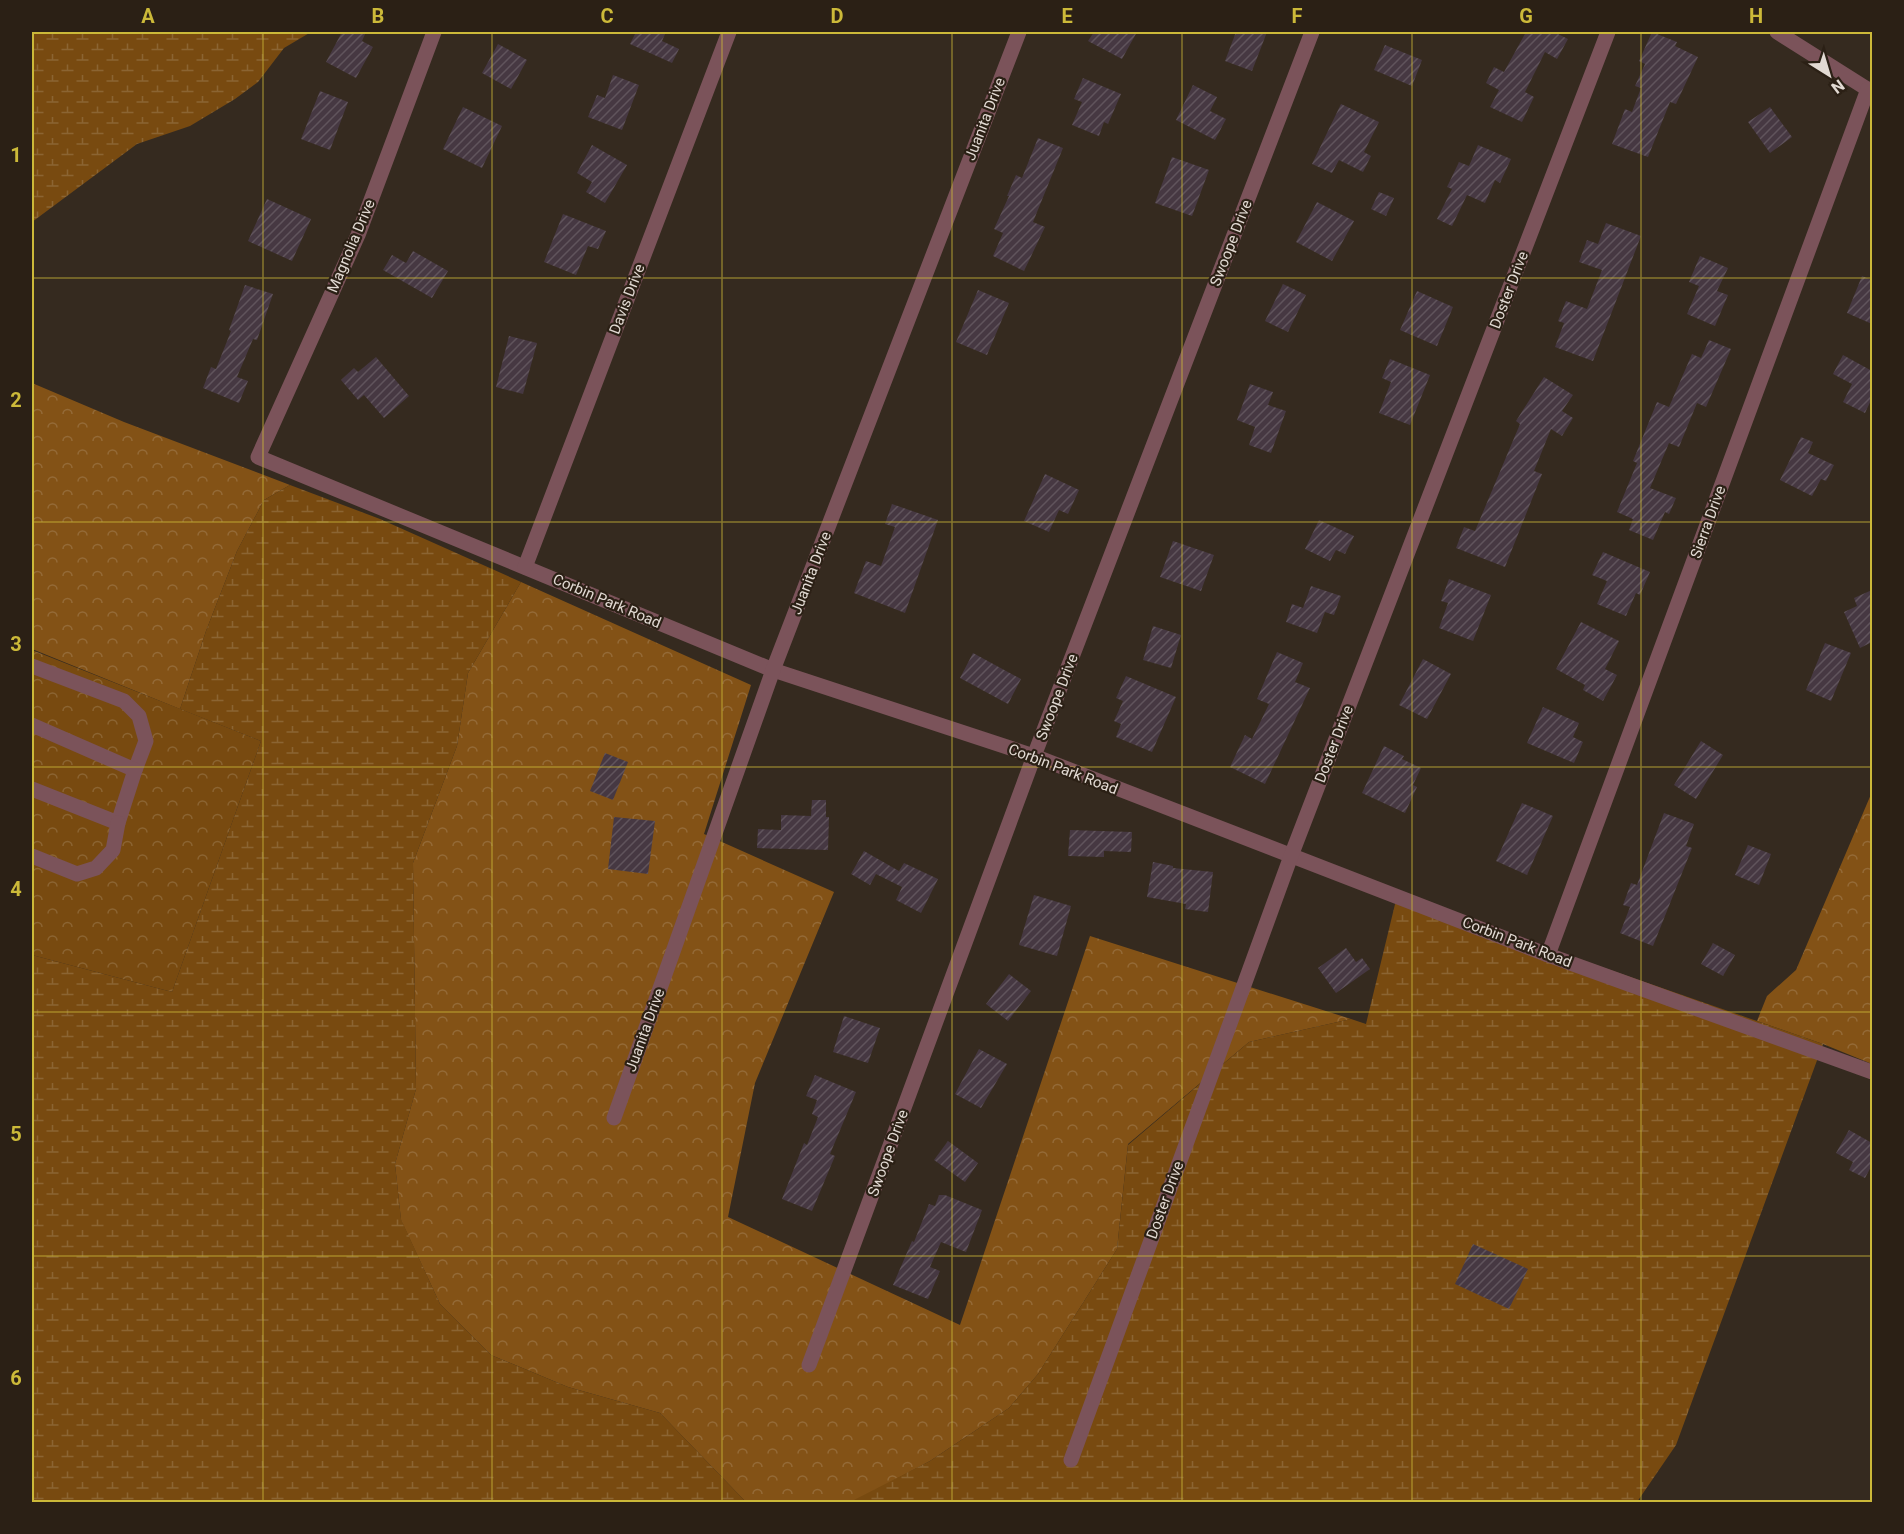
<svg xmlns="http://www.w3.org/2000/svg" width="1904" height="1534" viewBox="0 0 1904 1534" font-family="Roboto,sans-serif">
<defs>
<pattern id="forest-crowns" width="20" height="18" patternUnits="userSpaceOnUse" patternTransform="scale(1.5)"><rect width="20" height="18" fill="#835216"/><path d="M2 6a3 3 0 1 1 6 0M12 15a3 3 0 1 1 6 0" fill="none" stroke="#946a37"/></pattern>
<pattern id="wetland-marsh" width="20" height="14" patternUnits="userSpaceOnUse" patternTransform="scale(1.5)"><rect width="20" height="14" fill="#784a10"/><path d="M1 5h8M5 5V1M11 12h8M15 12V8" fill="none" stroke="#8b6432"/></pattern>
<pattern id="park-crowns" width="20" height="18" patternUnits="userSpaceOnUse" patternTransform="scale(1.5)"><rect width="20" height="18" fill="#784a10"/><path d="M2 6a3 3 0 1 1 6 0M12 15a3 3 0 1 1 6 0" fill="none" stroke="#8b6432"/></pattern>
<pattern id="building-hatch" width="6" height="6" patternUnits="userSpaceOnUse" patternTransform="scale(1.5)"><rect width="6" height="6" fill="#463842"/><path d="M-1 1l2-2M0 6l6-6M5 7l2-2" fill="none" stroke="#60545c"/></pattern>
</defs>
<rect width="100%" height="100%" fill="#352a1f"/>
<g fill="url(#forest-crowns)">
<polygon points="32,383 124,422 290,485 264,500 237,551 206,631 180,709 32,649"/>
<polygon points="521,582 751,685 704,834 834,892 755,1083 728,1217 960,1325 1090,936 1351,1019 1249,1042 1128,1144 1117,1249 1038,1374 1009,1408 930,1461 853,1502 746,1502 660,1413 568,1387 491,1355 440,1304 401,1220 395,1164 416,1089 413,863 457,746 468,673"/>
<polygon points="1872,792 1872,1064 1823,1044 1757,1021 1767,996 1796,970"/>
</g>
<g fill="url(#wetland-marsh)">
<polygon points="32,32 311,32 284,48 258,82 235,99 190,126 137,144 32,222"/>
<polygon points="290,485 380,519 521,582 468,673 457,746 413,863 416,1089 395,1164 401,1219 440,1304 491,1355 568,1387 660,1413 746,1502 32,1502 32,955 172,992 261,741 180,709 206,631 237,551 264,500"/>
<polygon points="1397,896 1823,1044 1676,1445 1637,1502 850,1502 930,1461 1009,1408 1038,1374 1117,1249 1128,1145 1249,1042 1351,1019 1366,1024"/>
</g>
<polygon fill="url(#park-crowns)" points="32,650 261,741 172,992 32,955"/>
<g fill="url(#building-hatch)">
<polygon points="342,32 366,32 362,41 373,47 356,78 326,62"/>
<polygon points="636,32 666,32 662,41 679,49 672,63 630,44"/>
<polygon points="1094,32 1137,32 1122,59 1088,41"/>
<polygon points="1236,32 1267,32 1252,71 1225,61"/>
<polygon points="1526,32 1554,32 1568,39 1557,59 1545,52 1525,92 1534,97 1522,122 1490,107 1499,90 1486,83 1494,67 1504,72"/>
<polygon points="1652,32 1677,42 1675,46 1698,57 1676,104 1670,102 1648,157 1612,144 1625,109 1632,112 1641,88 1635,86 1645,64 1639,61"/>
<polygon points="498,44 527,60 511,89 482,73"/>
<polygon points="1385,45 1422,60 1412,86 1374,70"/>
<polygon points="613,75 639,85 622,130 588,117 597,95 605,98"/>
<polygon points="1083,78 1121,94 1108,124 1104,122 1099,136 1072,125 1082,102 1074,99"/>
<polygon points="1193,85 1217,97 1210,111 1226,119 1215,140 1176,120"/>
<polygon points="320,91 348,102 330,150 301,139"/>
<polygon points="1341,104 1379,122 1364,152 1371,156 1363,172 1339,160 1332,173 1312,164"/>
<polygon points="463,107 502,126 482,168 443,149"/>
<polygon points="1770,107 1792,137 1770,153 1748,122"/>
<polygon points="1038,138 1063,148 1033,222 1045,227 1024,271 993,256 1003,233 994,229 1009,196 1007,196 1016,175 1022,178"/>
<polygon points="592,145 627,165 605,203 586,192 592,182 577,173"/>
<polygon points="1478,145 1511,159 1500,183 1495,180 1485,203 1467,195 1452,226 1437,219 1452,189 1447,187 1459,162 1469,166"/>
<polygon points="1172,157 1209,170 1192,216 1155,203"/>
<polygon points="1379,192 1394,198 1386,216 1371,209"/>
<polygon points="267,199 311,219 292,261 248,241"/>
<polygon points="1317,202 1354,221 1332,261 1296,242"/>
<polygon points="563,214 606,231 598,249 588,246 576,275 544,262"/>
<polygon points="1606,223 1641,236 1593,361 1555,347 1564,323 1558,321 1566,301 1587,309 1602,270 1579,262 1587,240 1598,244"/>
<polygon points="413,251 448,271 432,298 383,270 392,255 406,263"/>
<polygon points="1700,256 1728,268 1717,291 1728,295 1715,326 1687,314 1699,286 1689,282"/>
<polygon points="1862,276 1872,280 1872,324 1847,313"/>
<polygon points="1283,284 1306,295 1288,332 1265,321"/>
<polygon points="245,285 273,294 257,340 253,339 237,377 248,381 239,403 203,388 211,367 216,369 231,331 229,330"/>
<polygon points="978,290 1009,303 987,355 956,342"/>
<polygon points="1417,291 1453,307 1437,346 1400,330"/>
<polygon points="509,336 537,343 523,394 496,387"/>
<polygon points="1709,340 1731,349 1706,407 1697,403 1679,447 1669,443 1650,488 1676,498 1669,514 1665,512 1653,540 1629,530 1633,519 1617,512 1637,463 1633,461 1657,402 1669,407 1692,354 1701,358"/>
<polygon points="1843,355 1872,371 1872,398 1865,413 1843,402 1852,384 1833,374"/>
<polygon points="376,357 409,396 384,418 364,395 358,400 341,380 354,368 358,372"/>
<polygon points="1390,359 1430,375 1410,425 1379,413 1391,382 1382,378"/>
<polygon points="1544,377 1573,395 1562,411 1573,418 1562,436 1551,429 1534,471 1542,474 1505,567 1456,548 1464,527 1475,531 1520,424 1516,421"/>
<polygon points="1250,384 1273,392 1268,405 1286,411 1271,453 1249,445 1255,427 1237,420"/>
<polygon points="1801,437 1813,442 1808,453 1834,465 1826,481 1821,479 1812,496 1780,480"/>
<polygon points="1045,474 1079,490 1068,514 1059,510 1049,532 1024,521"/>
<polygon points="892,504 938,520 905,613 854,593 866,561 881,566 895,527 885,524"/>
<polygon points="1319,520 1354,536 1345,554 1336,550 1330,561 1305,549"/>
<polygon points="1173,541 1214,555 1201,591 1160,577"/>
<polygon points="1603,552 1650,572 1640,595 1636,593 1626,616 1597,604 1607,581 1592,575"/>
<polygon points="1449,579 1491,595 1473,641 1439,628 1448,603 1441,601"/>
<polygon points="1311,586 1341,596 1334,615 1325,612 1317,633 1286,622 1292,604 1303,608"/>
<polygon points="1872,590 1872,642 1860,648 1844,612 1857,606 1854,598"/>
<polygon points="1581,622 1619,641 1605,669 1617,675 1603,701 1583,690 1585,685 1556,669"/>
<polygon points="1153,626 1181,635 1171,668 1143,660"/>
<polygon points="1825,643 1851,653 1831,701 1806,690"/>
<polygon points="1277,652 1303,663 1295,682 1310,688 1265,784 1230,767 1245,735 1252,739 1269,704 1257,699"/>
<polygon points="973,653 1021,679 1008,704 960,678"/>
<polygon points="1423,659 1451,674 1427,719 1399,705"/>
<polygon points="1126,676 1176,697 1152,752 1116,737 1121,724 1114,721 1123,701 1116,698"/>
<polygon points="1543,707 1579,723 1573,737 1583,742 1574,763 1527,743"/>
<polygon points="1701,741 1723,755 1696,799 1674,785"/>
<polygon points="1384,746 1404,756 1402,759 1421,768 1413,785 1417,787 1405,813 1362,793"/>
<polygon points="605,753 628,762 613,800 590,791"/>
<polygon points="812,800 826,800 826,817 829,817 828,850 757,848 758,829 781,830 781,815 811,816"/>
<polygon points="1522,803 1553,816 1527,875 1496,861"/>
<polygon points="1664,813 1694,824 1686,846 1692,848 1653,946 1620,933 1630,907 1623,905 1631,883 1637,885"/>
<polygon points="614,817 655,821 648,874 608,869"/>
<polygon points="1070,830 1132,832 1131,852 1104,851 1104,857 1068,856"/>
<polygon points="1748,845 1771,854 1759,885 1735,875"/>
<polygon points="864,851 899,871 904,863 938,879 921,913 896,900 902,887 876,874 870,885 851,874"/>
<polygon points="1153,862 1173,866 1173,868 1213,872 1208,912 1185,909 1186,904 1147,897"/>
<polygon points="1034,895 1071,906 1057,956 1019,945"/>
<polygon points="1713,943 1735,955 1723,976 1701,964"/>
<polygon points="1346,948 1356,962 1362,958 1370,969 1336,993 1318,968"/>
<polygon points="1009,974 1031,991 1008,1021 986,1004"/>
<polygon points="844,1016 880,1028 868,1063 833,1052"/>
<polygon points="979,1049 1007,1064 981,1108 955,1094"/>
<polygon points="815,1075 856,1092 830,1154 835,1156 812,1211 782,1199 804,1143 807,1145 818,1117 812,1114 817,1100 806,1096"/>
<polygon points="1849,1130 1872,1143 1872,1165 1865,1178 1849,1170 1853,1162 1836,1153"/>
<polygon points="948,1141 978,1163 965,1182 934,1160"/>
<polygon points="939,1195 945,1195 982,1210 966,1252 941,1242 930,1267 940,1271 928,1299 893,1285 912,1241 914,1242 929,1204 935,1206"/>
<polygon points="1473,1244 1528,1269 1509,1309 1455,1284"/>
</g>
<g fill="none" stroke-linecap="round" stroke-linejoin="round">
<g stroke="#7b535a" stroke-width="15">
<polyline points="434,32 358,235 258,457 773,670 1034,756 1548,955 1872,1072"/>
<polyline points="1777,32 1872,92"/>
<polyline points="525,567 729,32"/>
<polyline points="32,666 124,701 139,716 146,741 135,770"/>
<polyline points="32,725 135,770 118,823 32,789"/>
<polyline points="32,856 77,874 96,868 113,850 118,823"/>
<polyline points="1548,955 1868,89"/>
<polyline points="614,1118 773,670 1019,32"/>
<polyline points="809,1365 1034,756 1312,32"/>
<polyline points="1071,1460 1291,856 1608,32"/>
</g>
</g>
<path fill="none" stroke="#ccb939" stroke-width="1.5" stroke-opacity="0.55" d="M263 32V1502M492 32V1502M722 32V1502M952 32V1502M1182 32V1502M1412 32V1502M1641 32V1502M32 278H1872M32 522H1872M32 767H1872M32 1012H1872M32 1256H1872"/>
<g text-anchor="middle" stroke-width="4.5" stroke-linejoin="round" paint-order="stroke">
<g font-size="15" fill="#e2dad3" stroke="#2b2015">
<text transform="translate(985 119) rotate(-69)" y="5">Juanita Drive</text>
<text transform="translate(1231 243) rotate(-69)" y="5">Swoope Drive</text>
<text transform="translate(351 246) rotate(-67)" y="5">Magnolia Drive</text>
<text transform="translate(1509 290) rotate(-69)" y="5">Doster Drive</text>
<text transform="translate(627 299) rotate(-69)" y="5">Davis Drive</text>
<text transform="translate(1708 522) rotate(-70)" y="5">Sierra Drive</text>
<text transform="translate(811 573) rotate(-69)" y="5">Juanita Drive</text>
<text transform="translate(607 601) rotate(23)" y="5">Corbin Park Road</text>
<text transform="translate(1057 697) rotate(-69)" y="5">Swoope Drive</text>
<text transform="translate(1334 744) rotate(-69)" y="5">Doster Drive</text>
<text transform="translate(1063 769) rotate(21)" y="5">Corbin Park Road</text>
<text transform="translate(1517 942) rotate(21)" y="5">Corbin Park Road</text>
<text transform="translate(645 1030) rotate(-70)" y="5">Juanita Drive</text>
<text transform="translate(888 1153) rotate(-70)" y="5">Swoope Drive</text>
<text transform="translate(1165 1200) rotate(-70)" y="5">Doster Drive</text>
</g>
</g>
<rect width="1904" height="1534" fill="none" stroke="#2b2015" stroke-width="66"/>
<g transform="translate(1829 75) rotate(143)" stroke="#2b2015" stroke-width="4.5" paint-order="stroke">
<path d="M0-4.5L10 22L0 15L-10 22Z" fill="#e2dad3"/>
<text y="-9" font-size="16" font-weight="bold" text-anchor="middle" fill="#e2dad3">N</text>
</g>
<rect x="33" y="33" width="1838" height="1468" fill="none" stroke="#ccb939" stroke-width="2"/>
<g font-size="20" text-anchor="middle" font-weight="bold" fill="#ccb939">
<text x="148" y="23">A</text>
<text x="378" y="23">B</text>
<text x="607" y="23">C</text>
<text x="837" y="23">D</text>
<text x="1067" y="23">E</text>
<text x="1297" y="23">F</text>
<text x="1526" y="23">G</text>
<text x="1756" y="23">H</text>
<text x="16" y="162">1</text>
<text x="16" y="407">2</text>
<text x="16" y="651">3</text>
<text x="16" y="896">4</text>
<text x="16" y="1141">5</text>
<text x="16" y="1385">6</text>
</g>
</svg>
